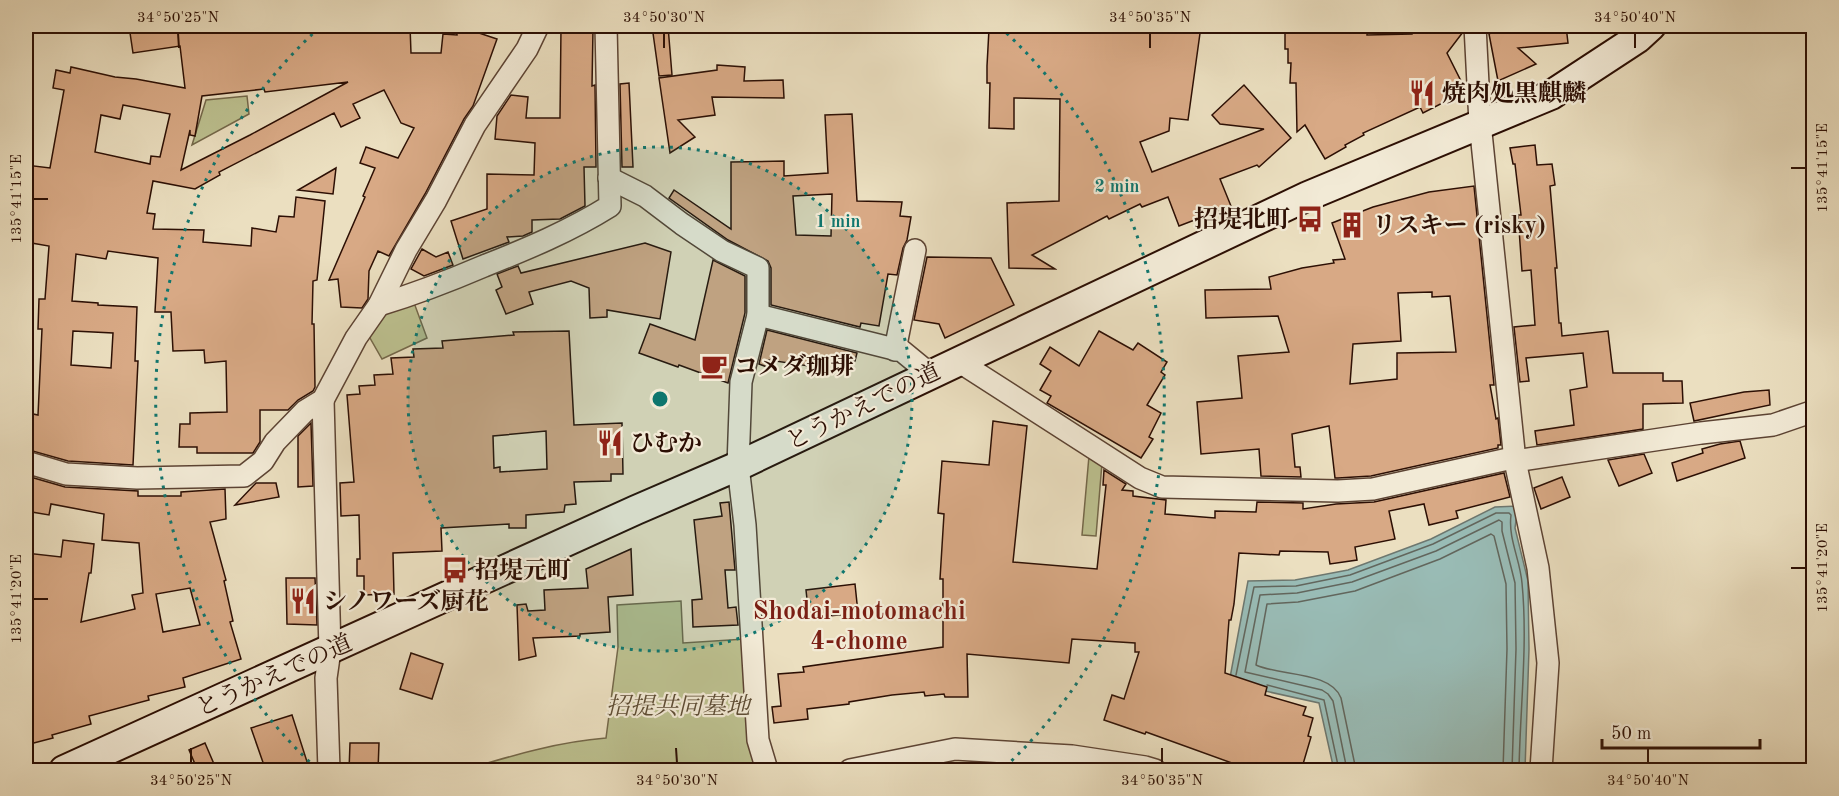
<svg xmlns="http://www.w3.org/2000/svg" width="1839" height="796" viewBox="0 0 1839 796" font-family="'Old Standard TT','Noto Serif JP',serif">
<rect width="100%" height="100%" fill="#ebdfc0"/>
<filter id="stains"><feTurbulence type="fractalNoise" baseFrequency=".00333" numOctaves="4"/><feColorMatrix values="0 0 0 0 .2 0 0 0 0 .09 0 0 0 0 .02 0 0 0 .5 -.17"/></filter>
<radialGradient id="worn" r=".72"><stop offset=".6" stop-color="#630" stop-opacity="0"/><stop offset="1" stop-color="#630" stop-opacity=".3"/></radialGradient>
<g fill="#bcc08f" stroke="#74684a" stroke-width="1.5">
<polygon points="247,96 249,114 192,145 206,100"/>
<polygon points="413,300 427,338 382,359 366,331 380,309"/>
<polygon points="1089,456 1102,463 1096,536 1082,535"/>
<path d="M681 601 683 643 745 639 759 770H464C511 756 556 742 606 738L618 647 617 605Z"/>
</g>
<polygon fill="#99bcb6" stroke="#6d776f" stroke-width="1.5" points="1518,506 1515,528 1528,581 1529,649 1525,770 1334,770 1319,703 1229,683 1248,581 1295,580 1348,570 1431,539 1495,507"/>
<g fill="none" stroke-linecap="round" stroke-linejoin="round">
<g stroke="#62665d" stroke-width="1.5">
<path d="M1236 675 1254 587 1296 586 1350 575 1433 544 1496 513H1509L1511 515C1508 539 1520 559 1522 583 1528 644 1520 709 1519 770"/>
<polyline points="1267,685 1324,700 1339,770"/>
<polyline points="1347,770 1333,701 1328,694 1322,690 1245,672 1260,595 1297,593 1352,582 1436,551 1499,520 1502,522 1502,531 1515,583 1516,649 1512,770"/>
<path d="M1356 770 1341 698C1331 671 1279 676 1256 665L1267 604 1298 602 1355 591 1440 559 1491 534 1494 536 1506 584 1507 649 1503 770"/>
</g>
</g>
<g fill="#d8a985" stroke="#2c0f04" stroke-width="1.5" fill-rule="evenodd">
<path d="M129 26H239L240 30 278 26H295V27L410 26 411 53H441L443 34 457 35V31L479 33 497 39 473 106 464 119 425 194 389 256 378 251 369 271 368 299 362 308 341 307 338 279 329 280 365 197 363 196 375 168 360 163 366 147 398 158 414 128 401 123 384 90 353 104 360 118 341 127 334 113 219 172 220 175 195 189 153 181 147 213 155 214 153 229 204 230 203 242 251 246 252 228 276 232 279 216 294 217 296 197 325 201 317 280 313 281 312 324H314L315 387 313 391 298 400 288 410H260V442L253 453H197V447H179L180 424H190V413L227 412 226 361 205 363 204 350 173 351 171 312H155L158 258 108 251 106 259 76 254 72 301 98 303V305L137 307 135 361H138L133 465 68 461 29 450 33 414 38 415 42 329H38L39 299H45L49 246 26 242V165L50 168 64 90 53 88 56 70 70 73 71 67 115 77 136 79 185 88 180 46 133 53ZM348 82 250 135 181 170 190 130V135L195 136 202 96 264 89 265 92ZM123 105 170 114 160 157 151 156 150 164 95 152 101 115 120 119ZM73 331 113 333 111 368 71 365Z"/>
<polygon points="652,26 668,26 672,75 659,76"/>
<polygon points="993,26 1201,26 1188,120 1170,118 1169,131 1140,142 1152,172 1264,129 1220,124 1212,115 1244,85 1291,138 1259,167 1257,165 1220,179 1231,206 1179,226 1168,197 1142,207 1140,204 1109,219 1107,216 1032,255 1055,269 1009,268 1007,203 1059,201 1060,99 1014,98 1014,129 989,128 990,83 987,83 987,66 989,29 993,29"/>
<polygon points="1285,26 1367,26 1367,35 1412,34 1412,27 1462,26 1463,32 1447,53 1466,91 1423,113 1420,107 1363,133 1364,135 1345,145 1346,147 1325,159 1305,125 1297,132 1296,83 1290,83 1291,63 1288,63 1288,49 1285,49"/>
<polygon points="1502,26 1566,26 1568,43 1518,48 1536,64 1498,81 1489,34"/>
<polygon points="561,28 593,29 592,86 595,85 596,167 584,167 585,206 560,219 532,220 532,232 523,236 507,237 509,242 463,259 451,221 487,209 487,174 534,175 535,143 495,139 497,116 511,95 528,97 526,118 560,118"/>
<polygon points="717,65 745,67 744,81 783,80 784,98 712,97 715,115 678,120 695,137 670,153 659,78 717,70"/>
<polygon points="629,83 633,167 622,167 620,84"/>
<path d="M852 114 857 201 902 202 900 216 911 217 907 240 903 248 897 275 888 274 879 326 861 323 860 327 771 305V268L768 261 728 240 669 198 674 190 731 229V162L784 161V176L828 173 825 115ZM832 194 831 236 796 235 793 196Z"/>
<polygon points="1535,145 1537,165 1552,164 1555,185 1550,186 1557,268 1555,268 1559,323 1561,323 1562,336 1608,331 1613,373 1663,373 1663,381 1682,381 1683,403 1643,404 1643,429 1537,445 1535,431 1574,425 1570,390 1587,387 1583,353 1526,358 1529,381 1520,382 1514,327 1535,325 1531,270 1522,271 1518,215 1521,215 1515,164 1513,164 1510,148"/>
<polygon points="336,168 333,194 298,190"/>
<path d="M1474 186 1494 385H1490L1496 419 1498 418 1501 445H1498V448L1371 476 1338 478H1335L1329 426 1292 434 1295 467H1300L1301 477 1261 476 1259 449 1201 454 1197 402 1242 398 1238 356 1289 352 1278 316 1206 318 1205 290 1271 289 1269 277 1302 268 1334 263 1333 260 1345 259 1332 223 1373 207 1429 192ZM1432 292V297L1450 296 1456 352 1397 353V379L1350 384 1353 344 1401 341 1398 293Z"/>
<polygon points="645,243 671,252 660,319 607,310 607,317 590,318 589,288 571,281 529,292 533,304 506,314 496,290 502,287 497,274 518,266 521,273"/>
<polygon points="422,249 436,257 448,252 453,265 424,276 411,269"/>
<polygon points="927,257 991,258 1014,305 945,338 939,324 914,320"/>
<polygon points="713,260 745,276 745,313 728,383 679,365 678,367 639,353 650,324 695,340"/>
<polygon points="767,330 857,353 855,361 824,356 822,368 769,360 767,367 759,364"/>
<path d="M569 331 574 425 622 423 623 474H611V481L574 482 576 504 565 505 564 512 526 515V528H509V524L441 528 442 551 393 553 394 594 364 595V576H357V559H360L359 515 341 516 340 483 354 482 347 395 360 394 359 386 375 385 374 375 393 374 391 358 414 357 413 349 443 348 442 341 514 335 513 332ZM546 431 547 469 500 472V467L494 468 493 436Z"/>
<polygon points="1099,331 1133,350 1138,343 1167,362 1161,372 1165,375 1147,405 1161,413 1149,437 1153,439 1141,458 1047,403 1051,396 1040,390 1051,371 1040,364 1050,347 1079,366"/>
<polygon points="1769,390 1770,405 1694,421 1690,403 1744,392"/>
<polygon points="993,421 1027,426 1013,562 1097,569 1106,485 1103,485 1104,470 1126,484 1122,490 1133,491 1133,496 1166,500 1165,514 1215,518 1215,511 1256,512 1257,502 1303,503 1303,509 1336,504 1374,502 1504,473 1510,497 1456,511 1458,518 1429,525 1424,504 1389,511 1395,539 1355,547 1357,560 1330,564 1328,552 1280,551 1279,555 1239,553 1234,604 1231,620 1229,620 1225,673 1267,687 1265,695 1306,707 1303,715 1313,718 1308,736 1311,737 1301,771 1254,771 1146,732 1145,734 1104,720 1112,695 1124,699 1139,652 1135,652 1135,643 1072,639 1069,663 967,654 968,697 945,697 944,694 925,696 924,692 892,695 849,702 849,704 807,709 808,719 774,723 772,707 781,706 778,674 804,672 803,667 943,647 943,579 940,579 944,514 938,513 942,461 989,465"/>
<polygon points="311,423 313,486 298,487 298,436"/>
<polygon points="1740,441 1745,458 1677,481 1672,463 1703,453 1702,449 1720,444"/>
<polygon points="1644,454 1652,473 1619,486 1608,460"/>
<path d="M27 476 65 487 138 491V496H181V492L225 489 226 519 210 522 226 580 224 581 233 621 230 622 241 659 183 678 185 687 148 696 149 700 89 716 91 724 52 735 53 738 26 745V553L61 557 63 540 94 544 91 573H89L81 622 135 609 132 595 143 593 139 543 102 540 104 514 51 504 49 515 26 511V477ZM190 588 200 625 163 632 156 594Z"/>
<polygon points="1562,477 1570,497 1541,509 1534,488"/>
<polygon points="256,483 276,483 279,497 235,505"/>
<polygon points="729,502 735,570 725,570 728,608 736,607 738,625 693,627 692,600 702,599 694,520 722,516 720,503"/>
<polygon points="631,549 633,595 608,597 610,632 580,634 580,636 533,638 536,656 519,660 517,605 526,604 528,611 545,610 544,590 588,588 586,569"/>
<polygon points="286,578 315,578 317,625 287,624"/>
<polygon points="855,584 858,613 809,618 806,590"/>
<polygon points="411,653 443,664 432,699 400,689"/>
<polygon points="292,715 310,771 266,771 251,728"/>
<polygon points="205,743 217,771 198,771 189,750"/>
<polygon points="350,743 379,743 378,771 349,771"/>
</g>
<g fill="none" stroke-linecap="round" stroke-linejoin="round">
<g stroke="#5c4333" stroke-width="24">
<g id="street">
<polyline points="1475,26 1480,123 1515,461 1538,568 1548,663 1541,770"/>
<polyline points="609,178 645,196 682,224 722,251 758,268 758,315 741,382 738,466 745,525 758,740 767,770"/>
<path d="M379 305C415 294 449 281 484 266 527 249 570 231 610 206L606 26"/>
<polyline points="758,315 902,351 930,374"/>
<polyline points="895,350 915,250"/>
<polyline points="958,361 1140,478 1162,487 1338,491 1373,489 1508,459 1515,461 1701,433 1773,425 1814,411"/>
<polyline points="323,400 330,650 326,678 329,770"/>
<polyline points="26,462 66,474 137,478 244,476 263,461 275,442 305,411 323,400 356,338 379,305 406,250 436,200 475,125 527,49 538,26"/>
<polyline points="850,770 955,749 1072,756 1145,767 1155,770"/>
</g>
</g>
<g stroke="#2c0f04" stroke-width="32">
<polyline id="secondary" points="64,770 636,510 738,466 1308,196 1551,95 1638,38 1651,26"/>
</g>
<use href="#street" stroke="#f2ead6" stroke-width="21"/>
<use href="#secondary" stroke="#f2ead6" stroke-width="28"/>
</g>
<path fill="none" stroke="#2c0f04" stroke-width="2" d="M178 33 179 48M664 33V48M1150 33V48M1635 33V48M1791 168H1806M33 199H48M1791 568H1806M33 599H48M191 748V763M676 748 677 763M1162 748V763M1648 748V763"/>
<circle cx="660" cy="399" r="252" fill="#0f766e" fill-opacity=".12"/>
<g fill="none" stroke="#0f766e" stroke-width="3" stroke-dasharray="3 6">
<circle cx="660" cy="399" r="252"/>
<path d="M316 768A504 504 0 0 1 320 27M1000 27A504 504 0 0 1 1004 768"/>
</g>
<defs>
<g id="restaurant-bare" transform="scale(2.07)"><path d="M-5-6h1v4h1v-4h1v4h1v-4h1v5L-1.5 .5V6h-2V.5L-5-1ZM5-6V6H3V1.5H1.5Q1.5-4 5-6Z" fill="#8f2418" stroke="#f2ead6" stroke-width="2.5" paint-order="stroke"/></g>
<g id="bus-bare" transform="scale(2.07)"><path d="M-5-6H5V4H4V6H2V4H-2V6H-4V4H-5ZM-3.5-4V0h7V-4ZM-3.5 1.2v1.5H-2V1.2ZM2 1.2v1.5H3.5V1.2Z" fill="#8f2418" stroke="#f2ead6" stroke-width="2.5" paint-order="stroke"/></g>
<g id="building-bare" transform="scale(2.07)"><path d="M-4-6H4V6H1V3H-1V6H-4ZM-2.5-4.3h1.7v1.8h-1.7ZM.8-4.3h1.7v1.8H.8ZM-2.5-1h1.7V.8h-1.7ZM.8-1h1.7V.8H.8Z" fill="#8f2418" stroke="#f2ead6" stroke-width="2.5" paint-order="stroke"/></g>
<g id="cafe-bare" transform="scale(2.07)"><path d="M-5.5-4.5H6V0H3Q3 3.5 0 3.5H-2.5Q-5.5 3.5-5.5 0ZM3-3.2v2h1.7v-2ZM-6 4.5H4V6H-6Z" fill="#8f2418" stroke="#f2ead6" stroke-width="2.5" paint-order="stroke"/></g>
</defs>
<g fill-rule="evenodd">
<use href="#restaurant-bare" x="1422" y="93"/>
<use href="#bus-bare" x="1310" y="219"/>
<use href="#building-bare" x="1352" y="225"/>
<use href="#cafe-bare" x="714" y="366"/>
<use href="#restaurant-bare" x="610" y="443"/>
<use href="#bus-bare" x="455" y="570"/>
<use href="#restaurant-bare" x="303" y="601"/>
</g>
<g text-anchor="middle" stroke-width="4.5" stroke-linejoin="round" paint-order="stroke">
<g font-size="24" font-weight="bold" fill="#2c0f04" stroke="#f2ead6" text-anchor="start">
<text x="1442" y="101">焼肉処黒麒麟</text>
<text x="1290" y="227" text-anchor="end">招堤北町</text>
<text x="1372" y="233">リスキー (risky)</text>
<text x="734" y="374">コメダ珈琲</text>
<text x="630" y="451">ひむか</text>
<text x="475" y="578">招堤元町</text>
<text x="323" y="609">シノワーズ厨花</text>
</g>
<g font-size="24" fill="#2c0f04" stroke="#f2ead6">
<text transform="translate(863 406) rotate(-26)" y="8">とうかえでの道</text>
<text transform="translate(274 675) rotate(-24)" y="8">とうかえでの道</text>
</g>
<g font-size="24" font-style="italic" fill="#5e4d35" stroke="#f2ead6">
<text x="678" y="714">招提共同墓地</text>
</g>
<g font-size="26" font-weight="bold" fill="#7a1f14" stroke="#f2ead6">
<text x="859" y="619">Shodai-motomachi<tspan x="859" dy="30">4-chome</tspan></text>
</g>
</g>
<circle cx="660" cy="399" r="9" fill="#0f766e" stroke="#f2ead6" stroke-width="3"/>
<g font-size="18" text-anchor="middle" font-weight="bold" fill="#0f766e" stroke="#f2ead6" stroke-width="4.5" stroke-linejoin="round" paint-order="stroke">
<text x="1117" y="192">2 min</text>
<text x="838" y="227">1 min</text>
</g>
<rect width="1839" height="796" fill="none" stroke="#ebdfc0" stroke-width="66"/>
<path d="M1602 739v9h158v-9" fill="none" stroke="#2c0f04" stroke-width="3"/>
<text x="1611" y="739" font-size="18" fill="#2c0f04" stroke="#f2ead6" stroke-width="4.5" paint-order="stroke">50 m</text>
<rect x="33" y="33" width="1773" height="730" fill="none" stroke="#2c0f04" stroke-width="2"/>
<g font-size="15" text-anchor="middle" fill="#2c0f04">
<text x="178" y="22">34°50'25"N</text>
<text x="664" y="22">34°50'30"N</text>
<text x="1150" y="22">34°50'35"N</text>
<text x="1635" y="22">34°50'40"N</text>
<text transform="translate(1822 168) rotate(-90)" y="5">135°41'15"E</text>
<text transform="translate(16 199) rotate(-90)" y="5">135°41'15"E</text>
<text transform="translate(1822 568) rotate(-90)" y="5">135°41'20"E</text>
<text transform="translate(16 599) rotate(-90)" y="5">135°41'20"E</text>
<text x="191" y="785">34°50'25"N</text>
<text x="677" y="785">34°50'30"N</text>
<text x="1162" y="785">34°50'35"N</text>
<text x="1648" y="785">34°50'40"N</text>
</g>
<rect width="100%" height="100%" filter="url(#stains)"/>
<rect width="100%" height="100%" fill="url(#worn)"/>
</svg>
